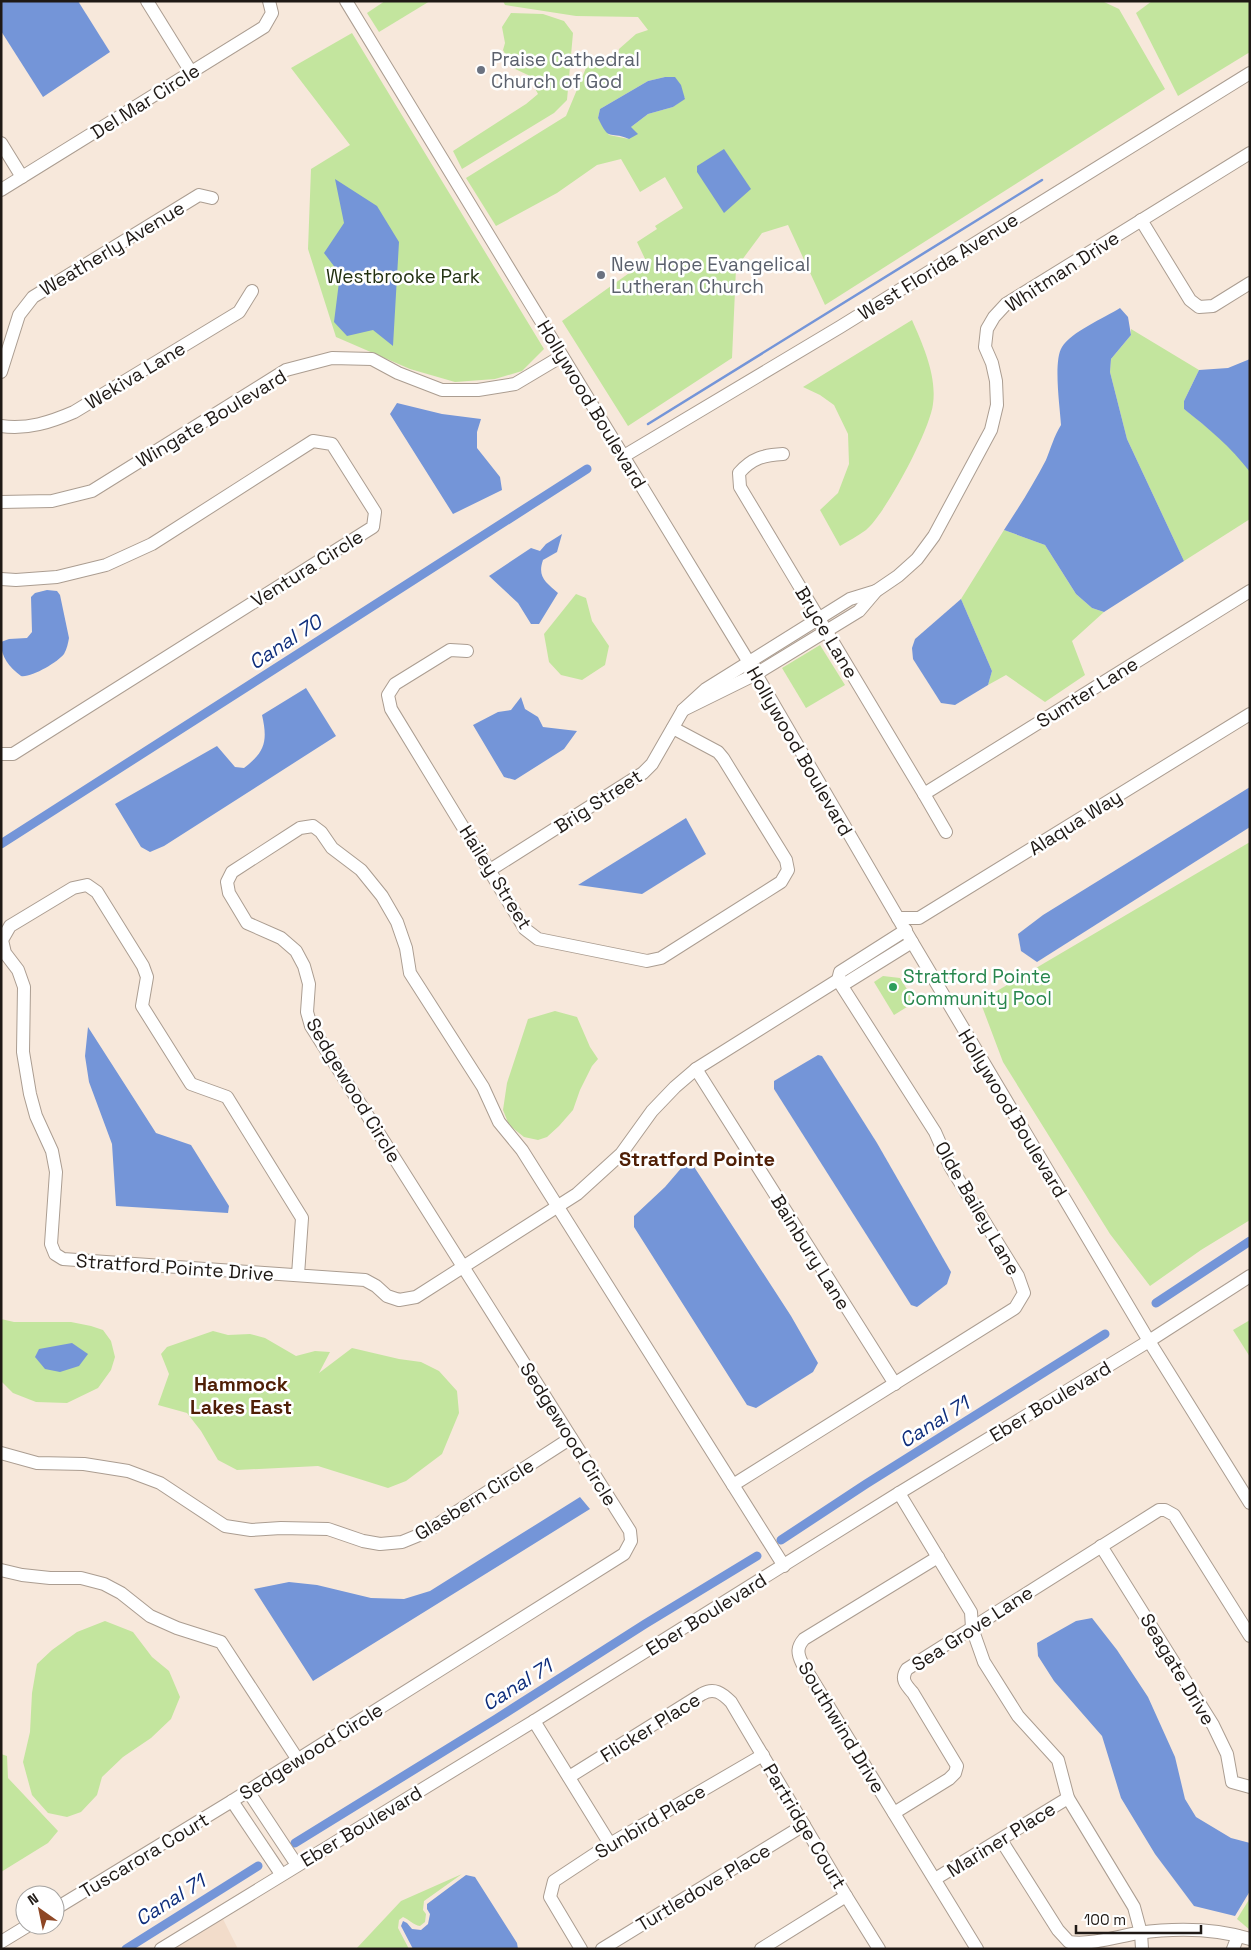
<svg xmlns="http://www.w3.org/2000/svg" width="1251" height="1950" viewBox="0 0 1251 1950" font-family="'Space Grotesk',sans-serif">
<rect width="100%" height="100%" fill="#f7e8db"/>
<polygon fill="#f2dcca" points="222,1917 238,1949 170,1949"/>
<g fill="#c3e59e" fill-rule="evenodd">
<polygon points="385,1 430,1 379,32 367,13"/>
<path d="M503 1H1102L1119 9 1165 89 825 305 788 225 762 233 736 268 732 358 628 426 562 321 646 261 637 242 657 229 655 226 683 208 665 177 640 192 621 159 597 165 557 193 496 226 466 178 566 116 586 68 595 59 617 62 619 49 636 34 648 30 638 17 576 16 505 5ZM665 77 685 98 673 107 648 114 631 127 629 139 609 135 598 118 600 109 648 81Z"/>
<polygon points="1152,1 1250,1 1250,52 1178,96 1136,13"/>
<polygon points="511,13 543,14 564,21 573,33 567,100 554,113 462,169 453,151 526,104 538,94 528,75 513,68 503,50 505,43 502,27"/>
<polygon points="352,33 544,349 522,371 495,379 455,382 410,369 336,337 308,249 311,169 350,145 291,68"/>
<path d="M912 320C923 345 937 376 933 404 930 430 886 513 866 530 858 536 848 541 840 546L820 510 838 493 849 464 848 434 834 405 820 395 803 387Z"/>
<path d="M1131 329 1199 370 1184 401V409C1198 420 1246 457 1250 473 1251 483 1250 507 1250 519L1184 561 1127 439 1110 372 1111 359 1131 335Z"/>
<polygon points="1004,530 1045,545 1076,594 1092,608 1104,612 1072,641 1085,675 1045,702 1006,675 988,685 992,671 961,599"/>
<polygon points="576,594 586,598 592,621 609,646 605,665 582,680 561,675 549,662 544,634"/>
<polygon points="820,645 845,685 806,708 782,668"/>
<polygon points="1250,842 1250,1220 1201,1250 1150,1286 1110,1234 1003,1062 980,1001"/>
<polygon points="883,976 900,978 915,1002 894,1015 874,982"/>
<polygon points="555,1011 577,1017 590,1047 598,1059 592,1066 580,1090 573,1110 559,1126 547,1137 538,1140 524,1137 509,1125 503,1110 507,1083 528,1019"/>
<polygon points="1,1319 14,1322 71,1322 91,1326 103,1330 111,1341 115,1357 111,1370 98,1388 67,1403 36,1402 13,1393 1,1381"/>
<polygon points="1250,1320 1250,1357 1233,1330"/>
<polygon points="213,1331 228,1335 250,1334 265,1338 296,1356 315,1351 330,1352 319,1373 352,1348 399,1359 421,1362 439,1371 457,1391 459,1413 442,1454 406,1481 388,1488 318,1466 237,1470 218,1460 201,1431 187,1413 158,1405 169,1374 161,1354 167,1347"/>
<polygon points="105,1621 133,1632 152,1657 169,1671 180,1697 171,1719 151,1738 123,1757 102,1777 97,1795 81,1812 67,1817 48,1813 32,1795 23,1762 30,1732 32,1693 37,1664 52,1650 77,1632"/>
<polygon points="1,1754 7,1756 8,1778 58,1831 48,1843 1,1872"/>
<path d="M462 1874 424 1901 423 1910 426 1914 425 1922 420 1926C413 1925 410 1920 403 1917L399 1920 398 1928 409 1949H356L401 1901Z"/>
<polygon points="1250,1898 1250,1930 1237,1919"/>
</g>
<g fill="#7495d8">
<polygon points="1,1 78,1 110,52 43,97 1,31"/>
<path d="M665 77H675L681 85 685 99 673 107 648 114 631 127 638 134 629 139C608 130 610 143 598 118L600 109 648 81Z"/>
<polygon points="724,149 751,189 724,213 697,172 697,166"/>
<polygon points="335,179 377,206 399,242 393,346 373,330 347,336 334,322 340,274 324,253 344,223"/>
<path d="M1120 308 1128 317 1131 335 1111 359 1110 372 1127 439 1184 561 1104 612 1092 608 1076 594 1045 545 1004 530C1019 507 1033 485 1046 460 1051 448 1054 436 1061 425 1060 407 1053 361 1062 347 1071 332 1104 318 1120 308Z"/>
<path d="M1250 359V472C1231 447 1208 428 1184 409V401L1199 370 1228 368Z"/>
<polygon points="397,403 442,414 481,419 477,432 477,448 500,477 502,490 453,514 390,414"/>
<path d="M562 534 557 552 543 560C537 577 546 582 558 593L539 624H531L518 603 489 576 531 548 540 551 546 544Z"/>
<path d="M47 590 57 591 60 595 69 638C68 643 67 649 64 654 58 662 31 678 21 676 9 667 1 657 1 642L9 639 27 638 32 632 31 597 35 593Z"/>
<polygon points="961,599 992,671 988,685 955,705 941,703 913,659 912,648 915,639"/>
<path d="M306 688 336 736 164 846 150 852 141 847 115 804 217 746 235 767 244 768C265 752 268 741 262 715Z"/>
<polygon points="521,697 525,709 538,717 543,727 577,731 564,749 515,780 504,777 473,725 498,712 511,710"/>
<polygon points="1250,787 1250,827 1037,962 1021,951 1018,934 1043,915"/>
<polygon points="686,818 706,854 642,894 578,885"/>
<polygon points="88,1027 156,1133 191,1145 229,1206 228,1213 116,1206 112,1144 89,1082 85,1056"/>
<polygon points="818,1055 822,1056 877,1143 951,1272 947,1284 917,1307 911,1305 774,1089 774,1081"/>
<polygon points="689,1159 791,1316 818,1363 813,1372 756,1408 747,1405 634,1227 634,1216 665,1187"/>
<polygon points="72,1343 88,1354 79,1366 60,1372 45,1369 35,1357 39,1349"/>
<polygon points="580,1497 590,1509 313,1681 254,1589 289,1582 317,1585 371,1598 404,1599 430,1591"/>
<polygon points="1092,1618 1117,1650 1148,1697 1175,1757 1185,1799 1196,1817 1231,1838 1250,1843 1250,1891 1235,1916 1194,1906 1155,1854 1121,1798 1102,1736 1054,1681 1038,1656 1037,1643 1076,1621"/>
<polygon points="466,1875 475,1877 517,1943 518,1949 413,1949 401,1926 403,1921 407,1923 412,1929 421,1930 428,1924 430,1914 427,1909 427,1904"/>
</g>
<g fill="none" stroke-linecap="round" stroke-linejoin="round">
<polyline stroke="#7495d8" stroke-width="2.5" points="648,424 1042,180"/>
<g stroke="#7495d8" stroke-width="9">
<polyline points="1,844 587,469"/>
<polyline points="1156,1303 1250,1241"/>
<polyline points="781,1540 866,1484 1105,1334"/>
<polyline points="295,1843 496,1719 645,1624 757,1556"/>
<polyline points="126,1949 258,1866"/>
</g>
<g stroke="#ab9d91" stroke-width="14">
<g id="minor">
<polyline points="147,1 191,72"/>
<polyline points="346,1 756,674 912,942 1149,1341 1250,1503"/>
<polyline points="1,143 22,177"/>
<polyline points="1,190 264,27 272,13 269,1"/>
<polyline points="1141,220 1190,300 1199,307 1213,306 1250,283"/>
<polyline points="1,372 19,315 33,297 199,195 212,198"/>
<path d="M1 426C27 430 51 422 74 412L239 312 252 291"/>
<path d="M783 454C764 455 752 458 739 473L740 487 924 794 946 832"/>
<polyline points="624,456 840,327 1250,73"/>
<polyline points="1,502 52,501 92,491 286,370 332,358 372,359 398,373 442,390 478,390 515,384 562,356"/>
<polyline points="1,579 16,580 57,577 106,565 152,544 313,441 332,444 375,512 373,527 13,754 1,754"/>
<polyline points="467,651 450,650 395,684 388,695 391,709 525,929 538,939 647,961 661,958 781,882 788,870 786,860 723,758 718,752 673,728"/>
<polyline points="683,710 756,674 859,611 876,591 898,576 917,559 934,536 991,430 997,405 996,381 992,363 985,347 987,329 994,317 1006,304 1250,153"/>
<polyline points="924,794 1250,591"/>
<polyline points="490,870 643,773 652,764 683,710 706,689 850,599 876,591"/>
<polyline points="898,918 919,918 1250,714"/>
<polyline points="838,980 840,972 906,930"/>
<polyline points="838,980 846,983 912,942"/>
<polyline points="696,1069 895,1384"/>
<polyline points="298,1275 302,1218 227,1097 191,1084 142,1006 147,977 143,966 97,892 87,885 73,888 10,926 2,940 5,953 18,970 24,987 23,1052 30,1094 36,1116 52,1151 56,1172 51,1244 55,1254 63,1259 365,1280 376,1286 387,1296 399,1300 416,1297 577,1194 621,1154 652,1111 675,1087 696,1069 838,980"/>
<polyline points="1,1453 37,1463 84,1464 128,1471 160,1483 225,1526 251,1530 281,1528 328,1529 363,1541 380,1544 402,1542 424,1533 571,1438"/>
<polyline points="733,1485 1015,1308 1024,1293 1018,1276 950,1166 935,1132 838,980"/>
<polyline points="899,1493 971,1612 972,1628 984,1662 1018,1716 1058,1760 1068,1798 1134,1907 1141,1933 1142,1949"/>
<polyline points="1101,1546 1213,1725 1227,1754 1232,1782 1250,1787"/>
<path d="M938 1557 804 1639C797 1647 797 1653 802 1663L977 1949"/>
<polyline points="1,1570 22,1575 50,1578 81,1578 104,1584 121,1593 150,1616 177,1628 221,1642 298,1760"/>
<polyline points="534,1721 610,1844"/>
<path d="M569 1777 702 1694C714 1687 722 1693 731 1702L846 1896 879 1949"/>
<polyline points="248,1791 297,1865"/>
<polyline points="232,1801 281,1874"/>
<path d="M894 1813 949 1779 955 1773 957 1766 913 1693C906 1685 900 1679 907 1669L1159 1510H1165L1174 1515 1250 1636"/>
<path d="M1001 1840 1058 1930 1069 1942C1091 1945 1116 1937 1138 1933 1175 1928 1214 1928 1250 1939"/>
<polyline points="935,1879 1068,1798"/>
<polyline points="55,1909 232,1801 624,1554 631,1541 630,1531 311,1026 307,1012 309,984 304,966 296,951 281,938 247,923 229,893 227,882 232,872 300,828 313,826 321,832 332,848 361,870 382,896 397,922 406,948 410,973 483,1087 499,1122 522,1150 784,1566"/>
<polyline points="1,1942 29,1925"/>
<polyline points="161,1949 534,1721 899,1493 1149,1341 1250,1276"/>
<polyline points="581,1949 550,1897 554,1881 610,1844 763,1755"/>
<polyline points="602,1949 804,1825"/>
<polyline points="761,1949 846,1896"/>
<polyline points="1233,1949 1238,1936"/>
</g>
</g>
<use href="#minor" stroke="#fff" stroke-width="12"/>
</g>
<g fill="#6b7280" stroke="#fff" stroke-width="2">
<circle cx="481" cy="70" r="5"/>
<circle cx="601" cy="275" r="5"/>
</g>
<circle fill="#2e9e5b" stroke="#fff" stroke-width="2" cx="893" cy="987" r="5"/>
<g text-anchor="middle" stroke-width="5" stroke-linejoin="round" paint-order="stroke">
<g font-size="19" fill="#5b616d" stroke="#fff" text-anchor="start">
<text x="491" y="66">Praise Cathedral<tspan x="491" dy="22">Church of God</tspan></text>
<text x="611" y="271">New Hope Evangelical<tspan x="611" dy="22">Lutheran Church</tspan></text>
</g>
<g font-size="19" fill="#1f1915" stroke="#fff">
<text transform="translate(145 101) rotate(-32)" y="7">Del Mar Circle</text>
<text transform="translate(112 248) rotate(-31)" y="7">Weatherly Avenue</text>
<text transform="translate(938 266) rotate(-32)" y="7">West Florida Avenue</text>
<text transform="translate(1062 271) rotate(-33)" y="7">Whitman Drive</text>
<text transform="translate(135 375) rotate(-31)" y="7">Wekiva Lane</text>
<text transform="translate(592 404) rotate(59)" y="7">Hollywood Boulevard</text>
<text transform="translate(211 418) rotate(-31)" y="7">Wingate Boulevard</text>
<text transform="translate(307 568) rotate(-32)" y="7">Ventura Circle</text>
<text transform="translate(827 632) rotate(59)" y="7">Bryce Lane</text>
<text transform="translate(1087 692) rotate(-32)" y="7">Sumter Lane</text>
<text transform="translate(800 751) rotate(60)" y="7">Hollywood Boulevard</text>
<text transform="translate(598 801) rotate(-33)" y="7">Brig Street</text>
<text transform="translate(1075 822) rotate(-32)" y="7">Alaqua Way</text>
<text transform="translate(496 877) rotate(58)" y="7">Hailey Street</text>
<text transform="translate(354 1090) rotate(59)" y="7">Sedgewood Circle</text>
<text transform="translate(1013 1113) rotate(59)" y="7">Hollywood Boulevard</text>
<text transform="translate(978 1208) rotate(60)" y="7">Olde Bailey Lane</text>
<text transform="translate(811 1252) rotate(58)" y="7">Bainbury Lane</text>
<text transform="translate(175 1267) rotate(4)" y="7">Stratford Pointe Drive</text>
<text transform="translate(1050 1401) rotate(-31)" y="7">Eber Boulevard</text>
<text transform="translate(569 1434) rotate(58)" y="7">Sedgewood Circle</text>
<text transform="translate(474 1499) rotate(-32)" y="7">Glasbern Circle</text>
<text transform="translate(706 1614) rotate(-32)" y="7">Eber Boulevard</text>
<text transform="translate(972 1628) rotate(-33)" y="7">Sea Grove Lane</text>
<text transform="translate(1178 1669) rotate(59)" y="7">Seagate Drive</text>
<text transform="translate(650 1727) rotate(-32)" y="7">Flicker Place</text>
<text transform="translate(842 1727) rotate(59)" y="7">Southwind Drive</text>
<text transform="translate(311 1751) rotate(-32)" y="7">Sedgewood Circle</text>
<text transform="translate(650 1821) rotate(-31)" y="7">Sunbird Place</text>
<text transform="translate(361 1826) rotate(-31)" y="7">Eber Boulevard</text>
<text transform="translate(805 1826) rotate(59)" y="7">Partridge Court</text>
<text transform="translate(1001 1839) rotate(-32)" y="7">Mariner Place</text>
<text transform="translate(144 1855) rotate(-31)" y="7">Tuscarora Court</text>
<text transform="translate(703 1887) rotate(-31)" y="7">Turtledove Place</text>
</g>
<g font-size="19" fill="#233112" stroke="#fff">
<text x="403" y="283">Westbrooke Park</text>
</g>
<g font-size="19" fill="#27864d" stroke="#fff" text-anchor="start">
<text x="903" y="983">Stratford Pointe<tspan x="903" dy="22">Community Pool</tspan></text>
</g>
<g font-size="20" font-style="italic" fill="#0e2d7b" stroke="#fff">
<text transform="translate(285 642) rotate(-33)" y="7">Canal 70</text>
<text transform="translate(934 1422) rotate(-32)" y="7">Canal 71</text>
<text transform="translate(517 1685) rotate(-32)" y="7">Canal 71</text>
<text transform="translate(170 1900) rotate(-32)" y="7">Canal 71</text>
</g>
<g font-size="20" font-weight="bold" fill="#4f1f06" stroke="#fff">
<text x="697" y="1166">Stratford Pointe</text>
<text x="241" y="1391">Hammock<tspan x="241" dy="23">Lakes East</tspan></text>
</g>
</g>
<rect width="1251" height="1950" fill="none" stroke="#1f1915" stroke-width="5"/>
<g transform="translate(40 1910) rotate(327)"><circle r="24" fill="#ffffff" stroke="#a5a3a1"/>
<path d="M0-4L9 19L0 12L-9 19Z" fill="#8e4725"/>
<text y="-8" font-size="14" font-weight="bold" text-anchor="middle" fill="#1f1915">N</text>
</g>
<path d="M1076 1925v8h125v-8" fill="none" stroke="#1f1915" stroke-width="2.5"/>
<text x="1084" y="1925" font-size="15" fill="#1f1915" stroke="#ffffff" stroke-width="4" paint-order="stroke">100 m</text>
</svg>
